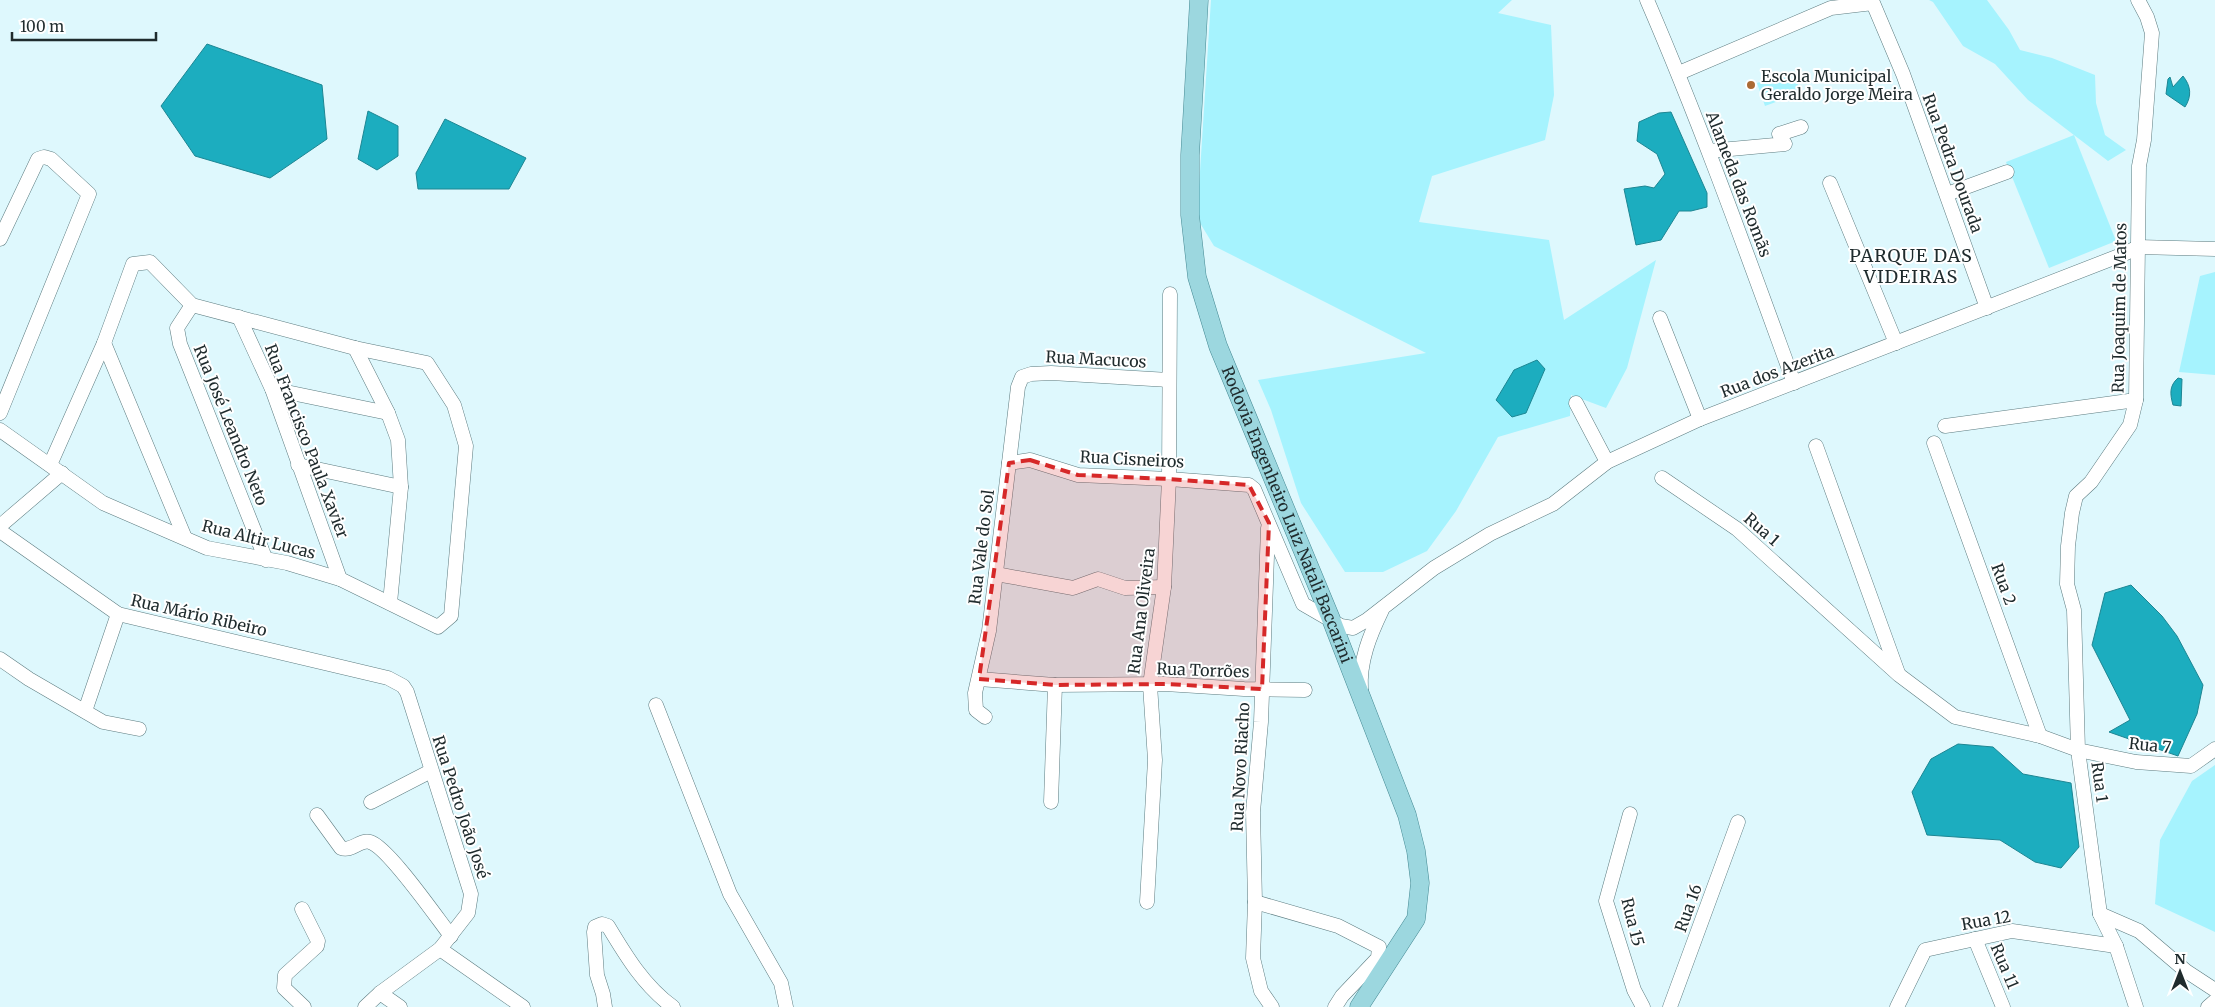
<svg xmlns="http://www.w3.org/2000/svg" width="2215" height="1007" viewBox="0 0 2215 1007" font-family="Merriweather,serif">
<rect width="100%" height="100%" fill="#def8fd"/>
<g fill="#a6f3fe">
<polygon points="1211,0 1512,0 1498,13 1551,25 1554,95 1545,140 1432,176 1419,222 1549,240 1564,320 1656,260 1627,368 1606,408 1571,395 1570,416 1498,437 1456,511 1427,551 1383,572 1345,572 1301,503 1271,410 1258,380 1426,353 1214,246 1197,218"/>
<polygon points="1929,0 1987,0 2009,30 2020,50 2052,58 2095,75 2096,103 2105,135 2126,150 2108,161 2028,100 1995,64 1963,46 1933,2"/>
<polygon points="1793,71 1801,93 1765,106 1757,83"/>
<polygon points="2074,135 2116,241 2049,268 2006,162"/>
<polygon points="2215,272 2215,375 2179,372 2200,276"/>
<polygon points="2215,765 2215,932 2155,904 2160,840 2192,781"/>
</g>
<g fill="#1cadbf" stroke="#1d8693">
<polygon points="207,44 322,85 327,139 270,178 195,156 161,106"/>
<path d="M2183 76C2191 86 2192 96 2185 107L2166 94 2168 79 2170 77 2173 87Z"/>
<polygon points="368,111 398,126 398,156 377,170 358,159"/>
<polygon points="1671,112 1707,193 1707,207 1691,211 1679,211 1661,240 1636,245 1624,189 1645,186 1654,188 1665,174 1657,154 1637,141 1639,122 1659,113"/>
<polygon points="445,119 526,158 509,189 418,189 416,173"/>
<polygon points="1537,360 1545,369 1526,413 1512,417 1496,400 1514,370"/>
<path d="M2178 378 2182 379 2181 406 2173 405C2170 394 2169 386 2178 378Z"/>
<polygon points="2131,585 2162,616 2177,636 2203,685 2197,714 2178,756 2109,732 2130,720 2092,645 2105,593"/>
<polygon points="1958,744 1993,747 2023,774 2071,783 2079,847 2061,868 2035,862 2000,840 1927,835 1912,792 1931,759"/>
</g>
<g fill="none" stroke-linecap="round" stroke-linejoin="round">
<g stroke="#5d7c80" stroke-width="15">
<g id="minor">
<path d="M1647 0C1701 125 1747 254 1794 383"/>
<polyline points="2138,0 2147,17 2152,33 2144,140 2139,166 2136,400 2130,425 2091,482 2076,496 2072,513 2068,546 2067,584 2074,610 2078,750 2136,762 2191,766 2215,749"/>
<polyline points="1679,73 1831,8 1873,3 1903,74 1987,308"/>
<polyline points="1709,151 1785,144 1779,134 1801,127"/>
<polyline points="1830,183 1896,343"/>
<polyline points="1947,194 2007,172"/>
<polyline points="0,239 38,159 44,157 51,159 89,194 0,413"/>
<polyline points="192,305 177,328 180,344 266,560"/>
<polyline points="239,317 272,389 340,579"/>
<polyline points="1660,318 1700,419"/>
<polyline points="104,343 185,538"/>
<polyline points="355,348 388,413 398,440 401,487 390,603"/>
<polyline points="272,389 388,413"/>
<polyline points="1576,403 1607,462"/>
<polyline points="1945,426 2136,400"/>
<polyline points="0,430 103,503 207,548 287,563 340,579 438,627 451,616 466,446 454,405 427,363 355,348 192,305 150,262 133,264 104,343 50,465"/>
<polyline points="1934,443 2040,736"/>
<polyline points="1816,446 1898,673"/>
<polyline points="1009,463 1030,460 1078,475 1169,479 1249,485 1254,489 1303,604 1341,626 1353,628 1367,620 1434,568 1490,534 1553,504 1607,462 1700,419 2124,254 2138,247 2215,249"/>
<polyline points="298,465 401,487"/>
<polyline points="1662,478 1737,529 1899,675 1955,717 2040,736 2078,750 2100,914 2116,946 2136,1007"/>
<polyline points="0,526 62,473"/>
<polyline points="1268,528 1261,722 1253,812 1255,902 1253,958 1261,991 1272,1007"/>
<polyline points="0,531 118,614 388,678 403,686 407,692 471,894 468,913 440,949 380,993 365,1007"/>
<polyline points="996,574 1073,588 1098,579 1125,588 1164,587"/>
<polyline points="0,659 29,679 103,722 139,729"/>
<polyline points="979,679 1055,685 1165,684 1244,689 1305,690"/>
<path d="M1361 690C1359 661 1370 635 1382 610"/>
<polyline points="656,705 730,894 781,983 786,1007"/>
<polyline points="85,711 118,614"/>
<polyline points="985,717 976,710 975,693 989,631 1018,387 1022,377 1031,374 1051,373 1169,380"/>
<polyline points="371,802 431,771"/>
<polyline points="1051,802 1055,685"/>
<polyline points="1630,814 1606,901 1634,990 1643,1007"/>
<path d="M317 815 341 848C352 852 360 839 370 842 388 847 437 918 451 936"/>
<polyline points="1147,902 1155,760 1150,685 1164,587 1169,479 1170,294"/>
<polyline points="1255,902 1338,926 1379,947 1378,958 1342,996 1335,1007"/>
<polyline points="302,909 318,941 317,946 285,975 284,988 304,1007"/>
<polyline points="2100,914 2139,931 2186,971 2215,990"/>
<polyline points="1975,939 2003,1007"/>
<polyline points="440,949 523,1007"/>
<polyline points="380,993 400,1007"/>
<path d="M605 1007 603 994 597 975 594 932 595 927 602 924 608 926C626 956 644 986 673 1007"/>
<polyline points="1670,1007 1738,822"/>
<polyline points="1897,1007 1925,950 2012,931 2116,946"/>
<polyline points="2208,1007 2215,1001"/>
</g>
</g>
<g stroke="#458993" stroke-width="19">
<g id="major">
<path id="s1" d="M1199 0 1190 155V215L1197 277 1218 346 1331 619 1407 815 1416 851 1420 883 1416 919 1359 1007"/>
</g>
</g>
<use href="#minor" stroke="#fff" stroke-width="14"/>
<use href="#major" stroke="#9cd7df" stroke-width="18"/>
</g>
<path fill="#d62828" fill-opacity="0.2" stroke="#d62828" stroke-width="4" stroke-dasharray="10 6" stroke-linejoin="round" d="M1030 460 1078 475 1169 479 1249 485 1269 523 1262 689 1165 684 1055 685 979 679 1009 463Z"/>
<circle fill="#ab6a34" stroke="#fff" stroke-width="2" cx="1751" cy="85" r="5"/>
<g text-anchor="middle" stroke-width="4" stroke-linejoin="round" paint-order="stroke">
<g font-size="16" fill="#1f2b2d" stroke="#fff" text-anchor="start">
<text x="1761" y="82">Escola Municipal<tspan x="1761" dy="18">Geraldo Jorge Meira</tspan></text>
</g>
<g font-size="16" fill="#1f2b2d" stroke="#fff">
<text transform="translate(1953 163) rotate(70)" y="6">Rua Pedra Dourada</text>
<text transform="translate(1739 184) rotate(69)" y="6">Alameda das Romãs</text>
<text transform="translate(2119 308) rotate(-89)" y="6">Rua Joaquim de Matos</text>
<text transform="translate(1096 359) rotate(3)" y="6">Rua Macucos</text>
<text transform="translate(1777 371) rotate(-21)" y="6">Rua dos Azerita</text>
<text transform="translate(231 425) rotate(68)" y="6">Rua José Leandro Neto</text>
<text transform="translate(307 441) rotate(69)" y="6">Rua Francisco Paula Xavier</text>
<text transform="translate(1132 459) rotate(3)" y="6">Rua Cisneiros</text>
<text dy="6" stroke="none"><textPath href="#s1" startOffset="532">Rodovia Engenheiro Luiz Natali Baccarini</textPath></text>
<text transform="translate(1762 529) rotate(41)" y="6">Rua 1</text>
<text transform="translate(259 539) rotate(14)" y="6">Rua Altir Lucas</text>
<text transform="translate(981 547) rotate(-83)" y="6">Rua Vale do Sol</text>
<text transform="translate(2004 584) rotate(70)" y="6">Rua 2</text>
<text transform="translate(1141 611) rotate(-83)" y="6">Rua Ana Oliveira</text>
<text transform="translate(199 615) rotate(13)" y="6">Rua Mário Ribeiro</text>
<text transform="translate(1203 670) rotate(2)" y="6">Rua Torrões</text>
<text transform="translate(2150 745) rotate(6)" y="6">Rua 7</text>
<text transform="translate(1240 767) rotate(-87)" y="6">Rua Novo Riacho</text>
<text transform="translate(2100 782) rotate(82)" y="6">Rua 1</text>
<text transform="translate(461 807) rotate(72)" y="6">Rua Pedro João José</text>
<text transform="translate(1688 908) rotate(-70)" y="6">Rua 16</text>
<text transform="translate(1986 920) rotate(-10)" y="6">Rua 12</text>
<text transform="translate(1633 922) rotate(76)" y="6">Rua 15</text>
<text transform="translate(2005 966) rotate(67)" y="6">Rua 11</text>
</g>
<g font-size="18" letter-spacing="1" fill="#1f2b2d" stroke="#fff">
<text x="1911" y="262">PARQUE DAS<tspan x="1911" dy="21">VIDEIRAS</tspan></text>
</g>
</g>
<g transform="translate(2180 972)" stroke="#ffffff" stroke-width="4" paint-order="stroke">
<path d="M0-4L9 19L0 12L-9 19Z" fill="#1f2b2d"/>
<text y="-8" font-size="14" font-weight="bold" text-anchor="middle" fill="#1f2b2d">N</text>
</g>
<path d="M12 32v8h144v-8" fill="none" stroke="#1f2b2d" stroke-width="2.5"/>
<text x="20" y="32" font-size="15" fill="#1f2b2d" stroke="#ffffff" stroke-width="4" paint-order="stroke">100 m</text>
</svg>
